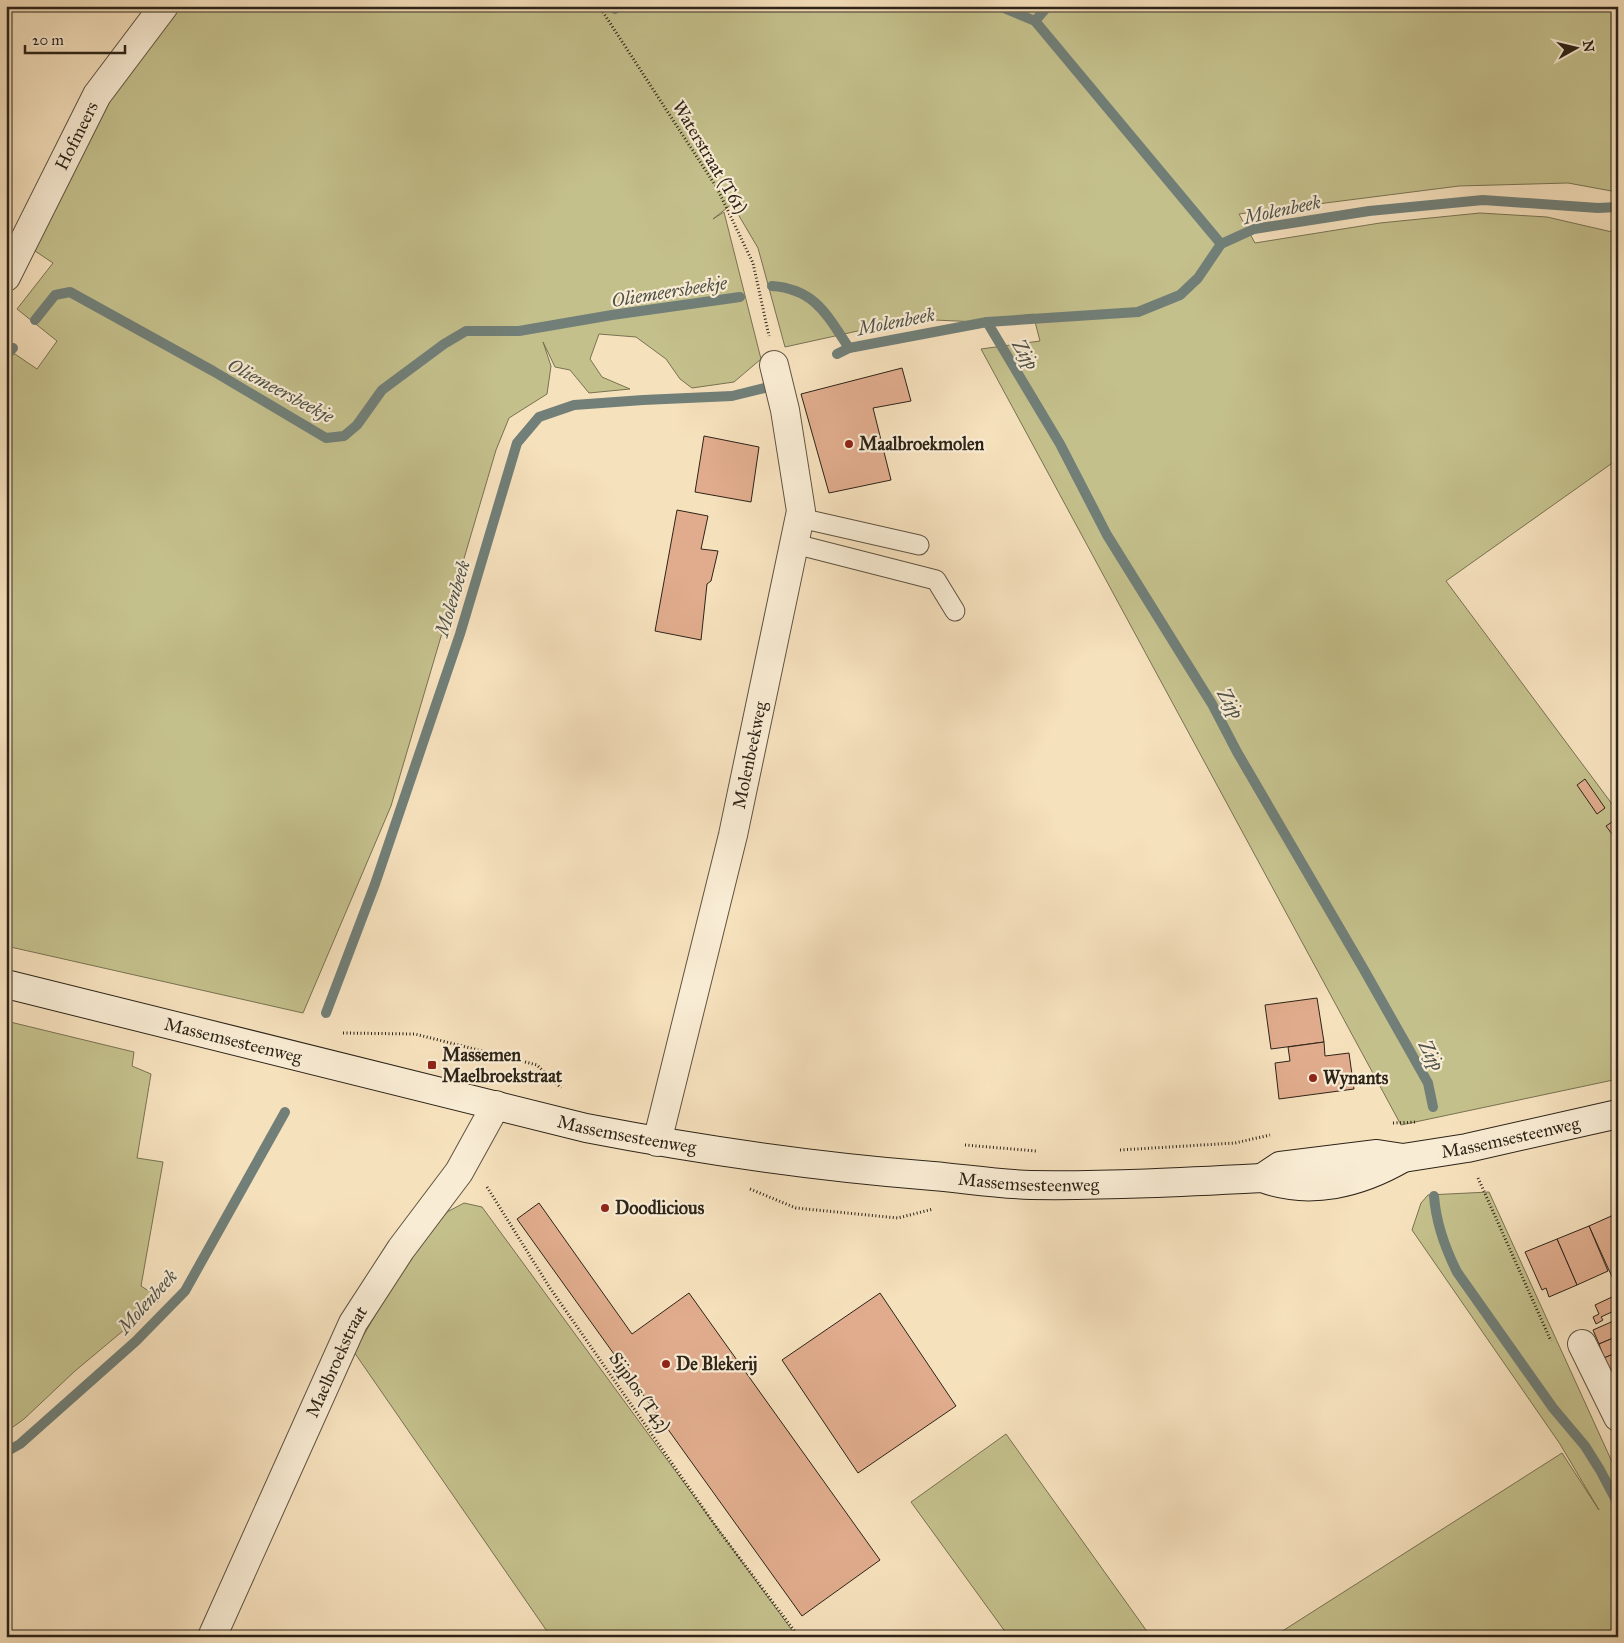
<svg xmlns="http://www.w3.org/2000/svg" width="1624" height="1643" viewBox="0 0 1624 1643" font-family="'IM FELL Great Primer',serif">
<rect width="100%" height="100%" fill="#f6e1bd"/>
<filter id="stains"><feTurbulence type="fractalNoise" baseFrequency=".004" numOctaves="4"/><feColorMatrix values="0 0 0 0 .2 0 0 0 0 .09 0 0 0 0 .02 0 0 0 .5 -.17"/></filter>
<radialGradient id="worn" r=".72"><stop offset=".6" stop-color="#630" stop-opacity="0"/><stop offset="1" stop-color="#630" stop-opacity=".3"/></radialGradient>
<g fill="#c4c08c" stroke="#787252" fill-rule="evenodd">
<path d="M176 6H1618V459L1446 581 1618 812V1079L1401 1125 981 349 1040 341 1033 314 979 322 912 319 785 347 758 248 732 204 713 219 724 212 761 359 734 382 692 388 680 379 666 359 636 337 599 334 590 359 602 377 630 389 589 393 570 370 555 367 543 342 551 366 547 394 509 418 496 450 391 806 303 1013 6 946V348L37 369 57 341 17 309 53 263 35 251 97 113ZM1568 183 1617 192 1612 232 1547 217 1480 213 1380 223 1255 243 1239 214 1459 186Z"/>
<polygon points="6,1021 134,1052 132,1066 151,1074 137,1158 163,1162 141,1286 161,1299 75,1371 24,1419 6,1432"/>
<polygon points="1489,1192 1618,1475 1618,1637 1273,1637 1562,1453 1599,1510 1560,1444 1412,1230 1421,1203 1428,1195"/>
<polygon points="464,1203 482,1207 797,1637 551,1637 354,1352 400,1272 447,1212"/>
<polygon points="1006,1434 1151,1637 1009,1637 911,1502"/>
</g>
<g fill="none" stroke-linecap="round" stroke-linejoin="round">
<g stroke="#717f78" stroke-width="10">
<polyline points="999,6 1035,21 1048,6"/>
<polyline points="615,9 618,6"/>
<polyline points="1035,21 1221,244"/>
<path d="M772 286C815 289 827 315 849 348"/>
<polyline points="35,320 55,295 70,292 213,371 326,438 344,436 357,425 382,390 444,344 466,331 519,331 612,315 740,297"/>
<polyline points="987,322 1060,444 1107,535 1212,704 1237,752 1363,968 1428,1083 1433,1107"/>
<polyline points="837,354 849,348 987,322 1138,312 1180,295 1198,278 1221,244 1254,229 1369,211 1483,200 1598,208 1618,207"/>
<polyline points="6,356 13,348"/>
<polyline points="326,1013 375,884 460,634 517,443 539,417 574,405 643,400 732,396 769,387"/>
<path d="M1434 1196C1436 1223 1445 1248 1457 1272L1553 1408 1585 1446 1600 1470 1618 1504"/>
<polyline points="6,1452 20,1444 136,1341 185,1291 285,1112"/>
</g>
</g>
<g fill="#e0ac8d" stroke="#2d2418">
<polygon points="902,368 911,401 873,408 891,480 829,493 801,394"/>
<polygon points="704,436 759,447 751,502 695,492"/>
<polygon points="677,510 708,516 701,549 718,551 711,581 707,584 701,640 655,631"/>
<polygon points="1585,779 1605,808 1597,814 1577,785"/>
<polygon points="1618,818 1618,842 1606,826"/>
<polygon points="1317,998 1324,1042 1271,1049 1265,1005"/>
<polygon points="1324,1042 1325,1056 1349,1053 1354,1089 1279,1099 1275,1063 1290,1061 1288,1047"/>
<polygon points="539,1203 632,1334 689,1293 880,1560 802,1616 517,1219"/>
<polygon points="1618,1213 1618,1290 1589,1226"/>
<polygon points="1589,1226 1608,1271 1577,1285 1557,1239"/>
<polygon points="1557,1239 1577,1285 1549,1297 1546,1288 1542,1290 1525,1252"/>
<polygon points="880,1293 956,1406 858,1473 782,1360"/>
<polygon points="1612,1297 1616,1310 1601,1317 1603,1320 1596,1324 1593,1317 1599,1314 1595,1305"/>
<polygon points="1618,1319 1618,1336 1599,1344 1593,1330"/>
<polygon points="1618,1336 1618,1352 1604,1358 1599,1344"/>
<polygon points="1618,1352 1618,1367 1610,1370 1604,1358"/>
<polygon points="1618,1367 1618,1381 1615,1383 1610,1370"/>
</g>
<g fill="none" stroke-linecap="round" stroke-linejoin="round">
<g stroke="#5f5341" stroke-width="21">
<g id="lane">
<polyline points="800,518 919,545"/>
<polyline points="795,544 936,580 955,611"/>
</g>
</g>
<g stroke="#5f5341" stroke-width="30">
<g id="street">
<path id="s1" d="M6 277 97 95 164 6"/>
<path id="s2" d="M657 1142 733 835 801 511 785 410 774 365"/>
<polyline points="1582,1344 1618,1417"/>
<path id="s3" d="M212 1637 353 1323 401 1249 459 1172 496 1105"/>
</g>
</g>
<g stroke="#2d2418" stroke-width="30">
<g id="secondary">
<path id="s4" d="M6 984 586 1128C700 1150 817 1167 933 1176 966 1179 999 1184 1031 1185 1108 1186 1185 1182 1262 1178 1310 1196 1360 1183 1403 1158"/>
<path id="s5" d="M1262 1178 1280 1166 1377 1154 1403 1158 1467 1148 1618 1114"/>
</g>
</g>
<g stroke="#2d2418" stroke-width="3" stroke-dasharray="1 2.5" stroke-linecap="butt">
<polyline points="599,6 717,188 753,263 769,336"/>
<polyline points="343,1033 415,1034 537,1065 561,1088"/>
<polyline points="1393,1123 1417,1122"/>
<polyline points="965,1145 1036,1151"/>
<polyline points="1120,1150 1235,1143 1270,1135"/>
<polyline points="1478,1178 1551,1341"/>
<polyline points="487,1187 550,1288 717,1528 799,1637"/>
<polyline points="750,1189 796,1208 898,1218 933,1209"/>
</g>
<use href="#lane" stroke="#f9ecd4" stroke-width="19"/>
<use href="#street" stroke="#f9ecd4" stroke-width="28"/>
<use href="#secondary" stroke="#f9ecd4" stroke-width="28"/>
</g>
<g fill="#8f2418" stroke="#f9ecd4" stroke-width="2">
<circle cx="849" cy="444" r="5"/>
<rect x="427" y="1060" width="10" height="10" rx="2.5"/>
<circle cx="1313" cy="1078" r="5"/>
<circle cx="605" cy="1208" r="5"/>
<circle cx="666" cy="1364" r="5"/>
</g>
<g text-anchor="middle" stroke-width="4.5" stroke-linejoin="round" paint-order="stroke">
<g font-size="18" fill="#2d2418" stroke="#f9ecd4">
<text dy="6" stroke="none"><textPath href="#s1" startOffset="158">Hofmeers</textPath></text>
<text transform="translate(710 157) rotate(59)" y="6">Waterstraat (T61)</text>
<text dy="6" stroke="none"><textPath href="#s2" startOffset="398">Molenbeekweg</textPath></text>
<text dy="6" stroke="none"><textPath href="#s4" startOffset="234">Massemsesteenweg</textPath></text>
<text dy="6" stroke="none"><textPath href="#s4" startOffset="639">Massemsesteenweg</textPath></text>
<text dy="6" stroke="none"><textPath href="#s5" startOffset="255">Massemsesteenweg</textPath></text>
<text dy="6" stroke="none"><textPath href="#s4" startOffset="1044">Massemsesteenweg</textPath></text>
<text dy="6" stroke="none"><textPath href="#s3" startOffset="302">Maelbroekstraat</textPath></text>
<text transform="translate(640 1392) rotate(55)" y="6">Sijplos (T43)</text>
</g>
<g font-size="18" font-weight="bold" fill="#2d2418" stroke="#f9ecd4" text-anchor="start">
<text x="859" y="450">Maalbroekmolen</text>
<text x="442" y="1061">Massemen<tspan x="442" dy="21">Maelbroekstraat</tspan></text>
<text x="1323" y="1084">Wynants</text>
<text x="615" y="1214">Doodlicious</text>
<text x="676" y="1370">De Blekerij</text>
</g>
<g font-size="19" font-style="italic" fill="#4f5248" stroke="#f9ecd4">
<text transform="translate(1282 209) rotate(-12)" y="7">Molenbeek</text>
<text transform="translate(669 291) rotate(-9)" y="7">Oliemeersbeekje</text>
<text transform="translate(896 321) rotate(-11)" y="7">Molenbeek</text>
<text transform="translate(1026 354) rotate(59)" y="7">Zijp</text>
<text transform="translate(281 390) rotate(28)" y="7">Oliemeersbeekje</text>
<text transform="translate(452 598) rotate(-73)" y="7">Molenbeek</text>
<text transform="translate(1231 703) rotate(59)" y="7">Zijp</text>
<text transform="translate(1432 1055) rotate(62)" y="7">Zijp</text>
<text transform="translate(147 1301) rotate(-48)" y="7">Molenbeek</text>
</g>
</g>
<rect width="1624" height="1643" fill="none" stroke="#f6e1bd" stroke-width="25"/>
<rect x="8" y="8" width="1609" height="1628" fill="none" stroke="#2d2418" stroke-width="2.5"/>
<rect x="12" y="12" width="1599" height="1618" fill="none" stroke="#2d2418"/>
<g transform="translate(1576 48) rotate(82)" stroke="#f9ecd4" stroke-width="4" paint-order="stroke">
<path d="M0-4L9 19L0 12L-9 19Z" fill="#2d2418"/>
<text y="-8" font-size="14" font-weight="bold" text-anchor="middle" fill="#2d2418">N</text>
</g>
<path d="M25 45v8h100v-8" fill="none" stroke="#2d2418" stroke-width="2.5"/>
<text x="32" y="45" font-size="15" fill="#2d2418" stroke="#f9ecd4" stroke-width="4" paint-order="stroke">20 m</text>
<rect width="100%" height="100%" filter="url(#stains)"/>
<rect width="100%" height="100%" fill="url(#worn)"/>
</svg>
